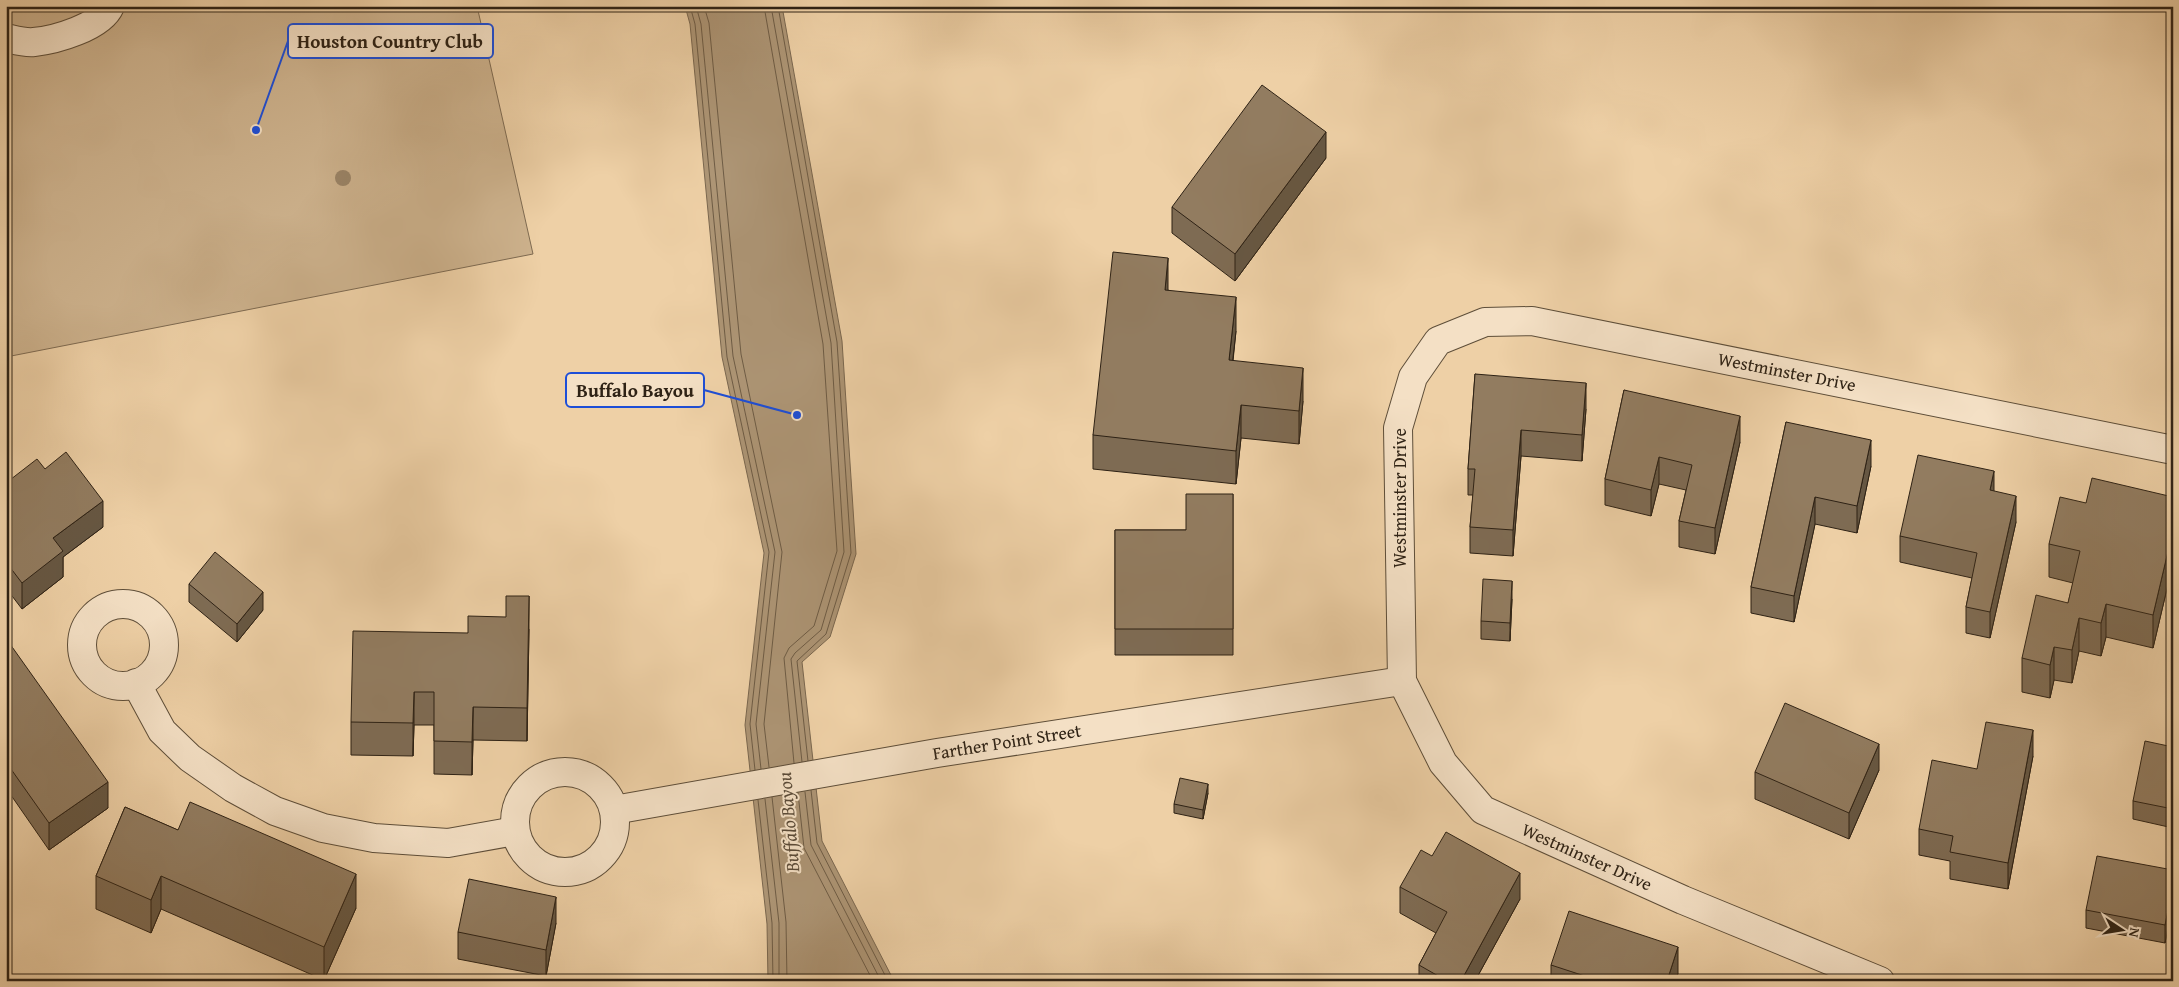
<svg xmlns="http://www.w3.org/2000/svg" width="2179" height="987" viewBox="0 0 2179 987" font-family="'Gentium Book Plus',serif">
<rect width="100%" height="100%" fill="#eed0a6"/>
<filter id="stains"><feTurbulence type="fractalNoise" baseFrequency=".004" numOctaves="4"/><feColorMatrix values="0 0 0 0 .2 0 0 0 0 .09 0 0 0 0 .02 0 0 0 .5 -.17"/></filter>
<radialGradient id="worn" r=".72"><stop offset=".6" stop-color="#630" stop-opacity="0"/><stop offset="1" stop-color="#630" stop-opacity=".3"/></radialGradient>
<polygon fill="#cdb28d" stroke="#7e6a51" points="6,6 477,6 533,254 6,357"/>
<polygon fill="#ad9575" stroke="#7a674f" points="685,6 782,6 842,341 856,554 830,637 802,662 822,841 894,981 768,981 767,924 745,725 764,553 722,357 690,24"/>
<g fill="none" stroke-linecap="round" stroke-linejoin="round">
<g stroke="#6e5c45" stroke-width="1">
<polyline points="690,6 695,24 727,357 769,552 750,724 755,770"/>
<polyline points="696,6 701,24 733,356 775,552 756,724 761,769"/>
<polyline points="704,6 709,23 741,354 782,552 764,724 769,767"/>
<polyline points="764,6 823,344 837,551 814,626 789,648 784,658 794,763"/>
<polyline points="771,6 831,343 844,552 821,630 795,653 791,659 802,762"/>
<polyline points="778,6 837,342 851,553 826,634 797,661 808,761"/>
<polyline points="811,790 817,843 888,981"/>
<polyline points="805,792 811,845 881,981"/>
<polyline points="798,793 804,848 873,981"/>
<polyline points="772,797 786,922 787,981"/>
<polyline points="765,799 779,923 779,981"/>
<polyline points="758,800 772,923 773,981"/>
</g>
<g stroke="#5e4e39" stroke-width="30">
<g id="minor">
<path d="M6 38C15 40 25 43 34 42 55 40 101 27 110 6"/>
<circle cx="123" cy="645" r="41"/>
<polyline points="136,683 162,731 190,758 233,788 275,811 323,828 374,838 448,843 515,831"/>
<circle cx="565" cy="822" r="50"/>
<polyline points="614,810 937,753 1402,681"/>
<polyline points="1880,981 1683,900 1483,810 1443,763 1402,681 1398,428 1413,377 1438,341 1485,322 1532,321 2173,450"/>
</g>
</g>
<use href="#minor" stroke="#f4e0c5" stroke-width="28"/>
</g>
<circle fill="#9a8467" cx="343" cy="178" r="8"/>
<g fill="#7e6b53" stroke="#2e2215">
<polygon points="1326,158 1235,281 1172,233 1172,207"/>
<polygon points="1168,290 1236,331 1233,361 1303,401 1299,444 1241,438 1236,484 1093,469 1093,435"/>
<polygon points="1475,374 1586,409 1582,461 1521,456 1513,556 1470,553 1470,527 1473,495 1468,495 1468,469"/>
<polygon points="1624,390 1740,442 1715,554 1679,547 1679,521 1686,490 1659,484 1651,516 1605,505 1605,479"/>
<polygon points="1786,422 1871,466 1857,533 1815,524 1794,622 1751,613 1751,587"/>
<polygon points="45,469 103,527 63,557 63,577 22,609 6,588 6,483"/>
<polygon points="1994,491 2016,522 1990,638 1966,633 1966,607 1972,578 1900,562 1900,536"/>
<polygon points="1233,494 1233,655 1115,655 1115,530 1186,530"/>
<polygon points="2173,497 2173,563 2153,648 2106,637 2101,656 2079,651 2072,683 2054,680 2050,698 2022,692 2022,658 2068,603 2073,583 2049,577 2049,544 2086,503"/>
<polygon points="189,584 263,610 237,642 189,602"/>
<polygon points="1512,599 1510,641 1481,639 1481,621"/>
<polygon points="529,629 527,741 473,740 472,775 434,774 434,725 414,725 413,756 351,755 351,722 468,633"/>
<polygon points="6,647 108,808 49,850 6,788"/>
<polygon points="2173,747 2173,828 2133,819 2133,801"/>
<polygon points="2033,756 2008,889 1950,879 1950,861 1919,855 1919,829 1977,769"/>
<polygon points="1879,770 1849,839 1755,799 1755,772"/>
<polygon points="1208,793 1203,819 1174,813 1174,804"/>
<polygon points="125,807 356,908 324,980 161,909 151,933 96,909 96,876"/>
<polygon points="1432,856 1520,899 1475,981 1419,981 1419,965 1436,933 1400,913 1400,887"/>
<polygon points="2173,870 2173,903 2165,943 2086,928 2086,910"/>
<polygon points="556,923 546,976 458,959 458,932"/>
<polygon points="1551,965 1678,973 1676,981 1551,981"/>
</g>
<g fill="#665743" stroke="#2e2215">
<polygon points="1326,132 1326,158 1235,281 1235,254"/>
<polygon points="1168,258 1168,291 1165,290"/>
<polygon points="1236,297 1236,331 1229,393 1229,360"/>
<polygon points="1303,368 1303,401 1299,444 1299,411"/>
<polygon points="1586,383 1586,409 1582,461 1582,435"/>
<polygon points="1241,405 1241,438 1236,484 1236,451"/>
<polygon points="1740,416 1740,442 1715,554 1715,528"/>
<polygon points="1521,430 1521,456 1513,556 1513,530"/>
<polygon points="1871,440 1871,466 1857,533 1857,506"/>
<polygon points="1659,457 1659,484 1651,516 1651,490"/>
<polygon points="1994,471 1994,497 1990,490"/>
<polygon points="2016,496 2016,522 1990,638 1990,612"/>
<polygon points="1815,497 1815,524 1794,622 1794,596"/>
<polygon points="103,501 103,527 63,557 63,577 22,609 22,583 53,538"/>
<polygon points="2173,530 2173,563 2153,648 2153,615"/>
<polygon points="1512,581 1512,599 1510,641 1510,623"/>
<polygon points="263,592 263,610 237,642 237,624"/>
<polygon points="529,596 529,629 527,741 527,708"/>
<polygon points="2106,604 2106,637 2101,656 2101,623"/>
<polygon points="2079,618 2079,651 2072,683 2072,650"/>
<polygon points="2054,647 2054,680 2050,698 2050,665"/>
<polygon points="414,692 414,725 413,756 413,723"/>
<polygon points="473,707 473,740 472,775 472,742"/>
<polygon points="2033,730 2033,756 2008,889 2008,863"/>
<polygon points="1879,744 1879,770 1849,839 1849,813"/>
<polygon points="108,782 108,808 49,850 49,823"/>
<polygon points="1208,784 1208,793 1203,819 1203,810"/>
<polygon points="1520,873 1520,899 1475,981 1461,981"/>
<polygon points="356,874 356,908 324,980 324,947"/>
<polygon points="161,876 161,909 151,933 151,900"/>
<polygon points="2173,885 2173,903 2165,943 2165,925"/>
<polygon points="556,897 556,923 546,976 546,950"/>
<polygon points="1678,947 1678,973 1676,981 1667,981"/>
</g>
<g fill="#927c60" stroke="#2e2215">
<polygon points="1262,85 1326,132 1235,254 1172,207"/>
<polygon points="1113,252 1168,258 1165,290 1236,297 1229,360 1303,368 1299,411 1241,405 1236,451 1093,435"/>
<polygon points="1475,374 1586,383 1582,435 1521,430 1513,530 1470,527 1475,469 1468,469"/>
<polygon points="1624,390 1740,416 1715,528 1679,521 1692,465 1659,457 1651,490 1605,479"/>
<polygon points="1786,422 1871,440 1857,506 1815,497 1794,596 1751,587"/>
<polygon points="66,452 103,501 53,538 63,551 22,583 6,562 6,483 37,459 45,469"/>
<polygon points="1918,455 1994,471 1990,490 2016,496 1990,612 1966,607 1977,553 1900,536"/>
<polygon points="2092,478 2173,497 2173,530 2153,615 2106,604 2101,623 2079,618 2072,650 2054,647 2050,665 2022,658 2036,595 2068,603 2080,551 2049,544 2060,497 2086,503"/>
<polygon points="1186,494 1233,494 1233,629 1115,629 1115,530 1186,530"/>
<polygon points="215,552 263,592 237,624 189,584"/>
<polygon points="1483,579 1512,581 1510,623 1481,621"/>
<polygon points="506,596 529,596 527,708 473,707 472,742 434,741 434,692 414,692 413,723 351,722 353,631 468,633 468,616 506,617"/>
<polygon points="10,644 108,782 49,823 6,762 6,647"/>
<polygon points="1785,703 1879,744 1849,813 1755,772"/>
<polygon points="1986,722 2033,730 2008,863 1950,852 1953,836 1919,829 1932,760 1977,769"/>
<polygon points="2145,741 2173,747 2173,809 2133,801"/>
<polygon points="1180,778 1208,784 1203,810 1174,804"/>
<polygon points="190,802 356,874 324,947 161,876 151,900 96,876 125,807 178,830"/>
<polygon points="1446,832 1520,873 1461,981 1447,981 1419,965 1447,912 1400,887 1421,850 1432,856"/>
<polygon points="2097,856 2173,870 2173,885 2165,925 2086,910"/>
<polygon points="469,879 556,897 546,950 458,932"/>
<polygon points="1569,911 1678,947 1667,981 1600,981 1551,965"/>
</g>
<g text-anchor="middle" stroke-width="4" stroke-linejoin="round" paint-order="stroke">
<g font-size="18" fill="#2e2215" stroke="#f4e0c5">
<text transform="translate(1787 372) rotate(11)" y="6">Westminster Drive</text>
<text transform="translate(1400 498) rotate(-90)" y="6">Westminster Drive</text>
<text transform="translate(1007 742) rotate(-9)" y="6">Farther Point Street</text>
<text transform="translate(1587 857) rotate(24)" y="6">Westminster Drive</text>
</g>
<g font-size="19" font-style="italic" fill="#5a4a37" stroke="#f4e0c5">
<text transform="translate(788 822) rotate(-95)" y="7">Buffalo Bayou</text>
</g>
</g>
<path fill="none" stroke="#1d4ed8" stroke-width="2" d="M256 130L288 41M797 415L704 390"/>
<g fill="#1d4ed8" stroke="#f4e0c5" stroke-width="2">
<circle cx="256" cy="130" r="5"/>
<circle cx="797" cy="415" r="5"/>
</g>
<g fill="#f4e0c5" stroke="#1d4ed8" stroke-width="2">
<rect x="288" y="24" width="205" height="34" rx="5"/>
<rect x="566" y="373" width="138" height="34" rx="5"/>
</g>
<g font-size="19" text-anchor="middle" font-weight="bold" fill="#2e2215">
<text x="390" y="48">Houston Country Club</text>
<text x="635" y="397">Buffalo Bayou</text>
</g>
<rect width="2179" height="987" fill="none" stroke="#eed0a6" stroke-width="25"/>
<rect x="8" y="8" width="2164" height="972" fill="none" stroke="#2e2215" stroke-width="2.5"/>
<rect x="12" y="12" width="2154" height="962" fill="none" stroke="#2e2215"/>
<g transform="translate(2122 930) rotate(102)" stroke="#f4e0c5" stroke-width="4" paint-order="stroke">
<path d="M0-4L9 19L0 12L-9 19Z" fill="#2e2215"/>
<text y="-8" font-size="14" font-weight="bold" text-anchor="middle" fill="#2e2215">N</text>
</g>
<rect width="100%" height="100%" filter="url(#stains)"/>
<rect width="100%" height="100%" fill="url(#worn)"/>
</svg>
